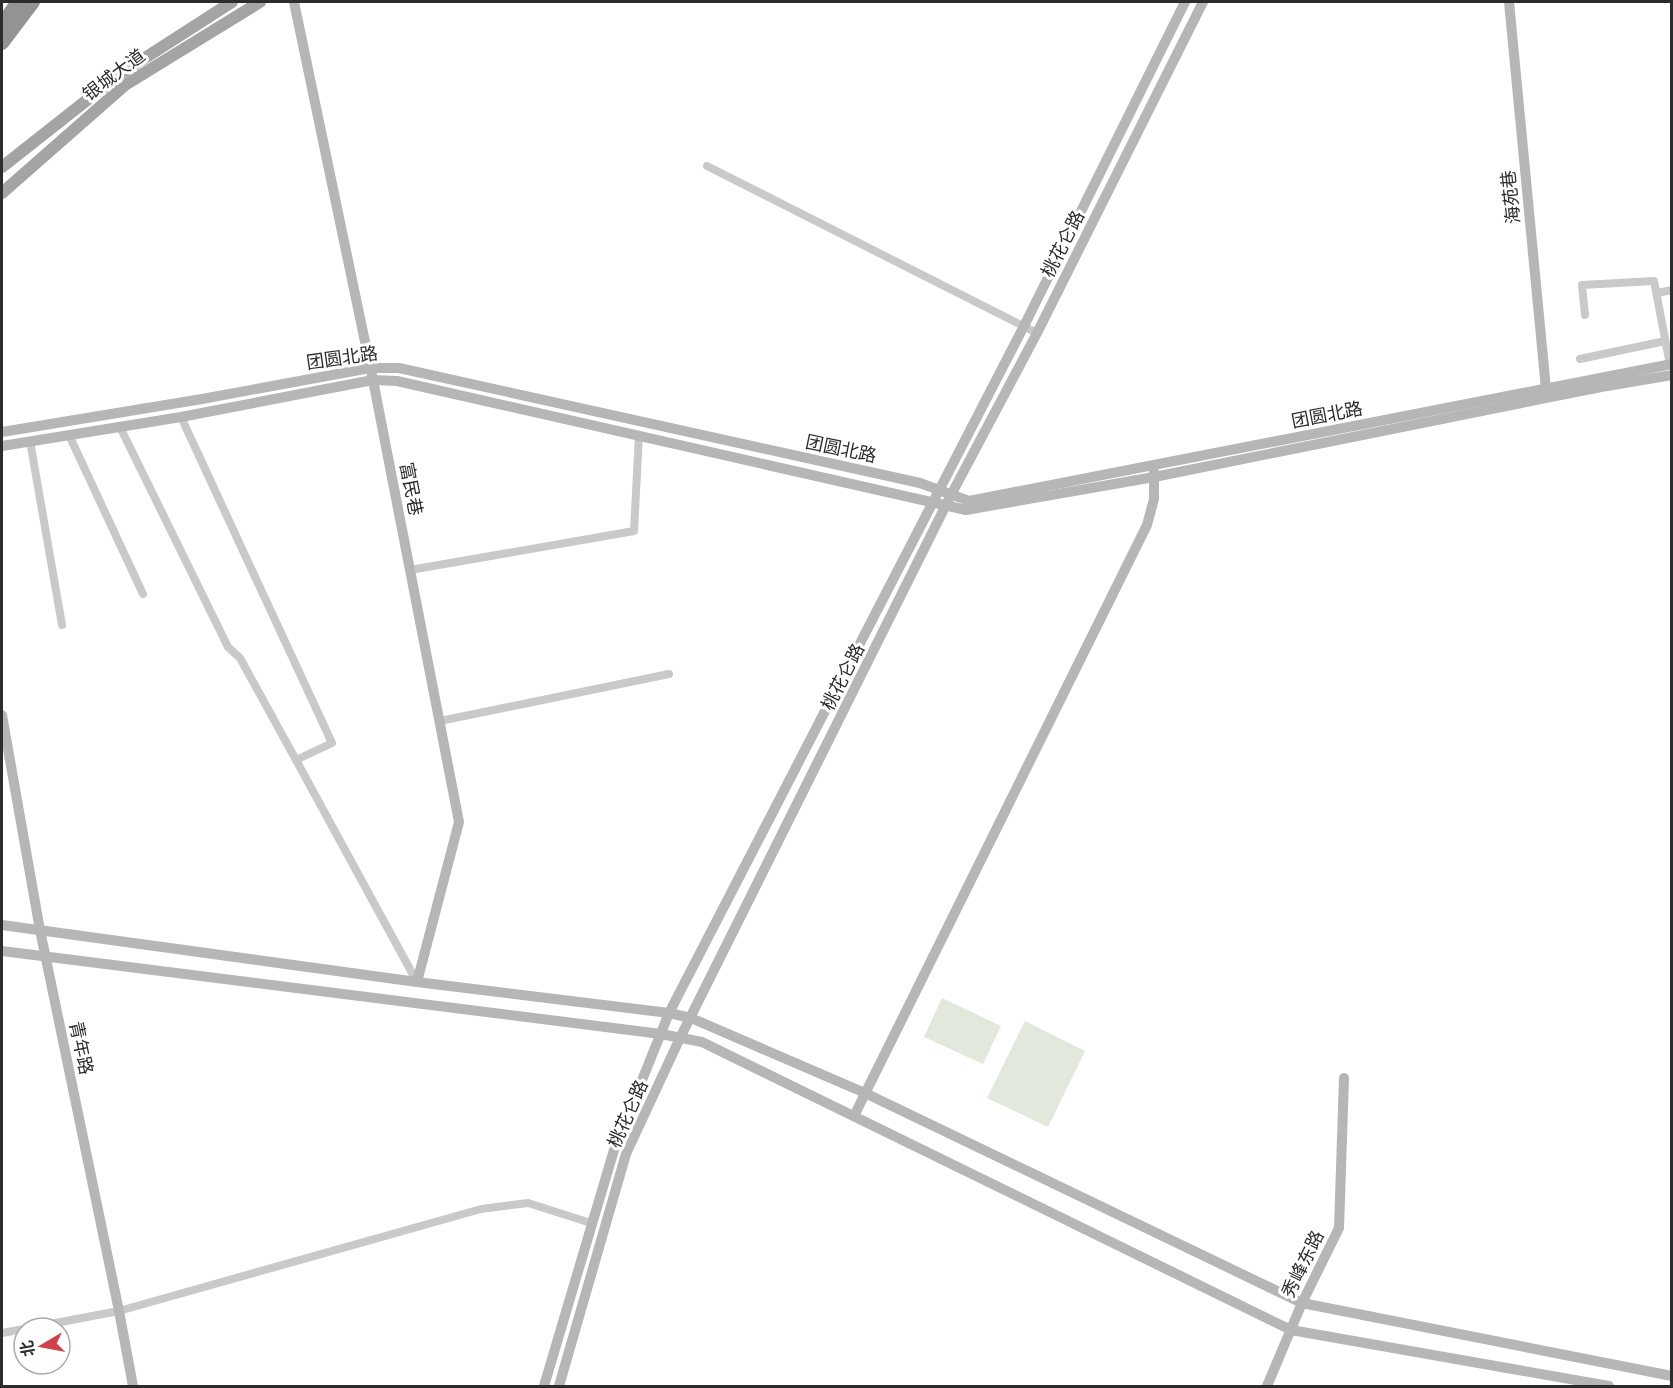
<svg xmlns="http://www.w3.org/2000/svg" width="1673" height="1388" viewBox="0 0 1673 1388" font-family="'Space Grotesk','Noto Sans SC',sans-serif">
<rect width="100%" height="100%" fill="#fff"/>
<g fill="#e2e8db">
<polygon points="942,998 1001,1026 983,1064 924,1037"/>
<polygon points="1025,1021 1085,1051 1048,1127 987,1098"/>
</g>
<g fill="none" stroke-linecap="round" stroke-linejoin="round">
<g stroke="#c9c9c9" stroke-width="8">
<polyline points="707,166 1037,333"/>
<polyline points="1657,293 1672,290"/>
<polyline points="1585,315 1582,285 1654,281 1670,365"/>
<polyline points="1580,359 1665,341"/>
<polyline points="120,427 228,647 240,658 296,760 332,743 181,417"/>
<polyline points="69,435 143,594"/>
<polyline points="30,441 62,625"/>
<polyline points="410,570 634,531 639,435"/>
<polyline points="440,721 669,674"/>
<polyline points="296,760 417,982"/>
<polyline points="29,1328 119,1311 481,1209 528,1203 591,1223"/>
<polyline points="2,1333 24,1329"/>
</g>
<g stroke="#b6b6b6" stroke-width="10">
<polyline points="294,2 373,380 459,822 417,982"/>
<polyline points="1509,2 1546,389"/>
<polyline points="2,432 202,399 370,368 399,368 920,483 969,501 1672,364"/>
<polyline points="2,446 181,417 373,380 397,381 966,510 1154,477 1601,387 1672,375"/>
<polyline points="2,715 40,930 119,1311 133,1386"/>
<polyline points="2,925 417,982 669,1013 691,1018 865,1093 1302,1303 1672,1376"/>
<polyline points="2,951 661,1034 702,1042 1291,1330 1609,1386"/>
<polyline points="854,1116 1147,525 1154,499 1154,472"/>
<polyline points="544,1386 614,1150 669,1013 1024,326 1185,2"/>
<polyline points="559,1386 626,1154 680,1038 951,495 1037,333 1203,2"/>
<polyline points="1267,1386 1302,1303 1339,1228 1344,1078"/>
</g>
<g stroke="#a4a4a4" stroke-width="12">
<polyline points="2,167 120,74 232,2"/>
<polyline points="2,193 125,85 260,2"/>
</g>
<g stroke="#939393" stroke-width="14">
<polyline points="2,24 18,2"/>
<polyline points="2,43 33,2"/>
</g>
</g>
<g text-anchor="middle" stroke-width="6" stroke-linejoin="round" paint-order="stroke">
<g font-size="18" fill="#2c2c2c" stroke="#fff">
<text transform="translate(114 75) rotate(-37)" y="6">银城大道</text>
<text transform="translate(1511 197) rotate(-96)" y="6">海苑巷</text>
<text transform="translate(1063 244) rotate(-63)" y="6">桃花仑路</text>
<text transform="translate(342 358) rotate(-8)" y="6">团圆北路</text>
<text transform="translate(1327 415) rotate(-11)" y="6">团圆北路</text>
<text transform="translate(841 449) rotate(12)" y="6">团圆北路</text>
<text transform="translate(411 489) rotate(79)" y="6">富民巷</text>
<text transform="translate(843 677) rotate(-63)" y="6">桃花仑路</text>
<text transform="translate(81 1048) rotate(78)" y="6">青年路</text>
<text transform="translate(628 1114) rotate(-66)" y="6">桃花仑路</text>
<text transform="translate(1303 1264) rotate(-64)" y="6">秀峰东路</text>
</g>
</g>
<rect width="1673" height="1388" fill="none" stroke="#2c2c2c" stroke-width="6"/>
<g transform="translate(42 1346) rotate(260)"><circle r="28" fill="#ffffff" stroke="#ababab" stroke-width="1.5"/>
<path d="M0-4.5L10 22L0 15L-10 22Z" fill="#d04149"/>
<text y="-9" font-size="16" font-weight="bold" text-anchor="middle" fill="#2c2c2c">北</text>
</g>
</svg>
